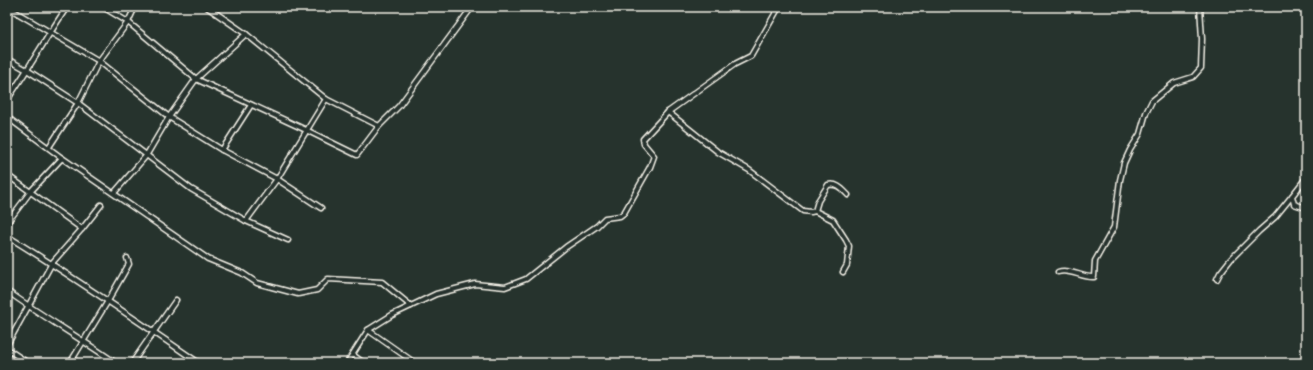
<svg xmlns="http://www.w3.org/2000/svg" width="1313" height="370" viewBox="0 0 1313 370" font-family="'Gochi Hand',sans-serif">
<rect width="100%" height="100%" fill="#26332d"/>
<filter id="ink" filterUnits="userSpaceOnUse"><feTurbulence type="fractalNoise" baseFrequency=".025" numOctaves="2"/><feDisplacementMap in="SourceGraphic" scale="8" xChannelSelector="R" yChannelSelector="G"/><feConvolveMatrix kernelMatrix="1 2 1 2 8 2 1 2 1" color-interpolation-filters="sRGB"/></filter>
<g filter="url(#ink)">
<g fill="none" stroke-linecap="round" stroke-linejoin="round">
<g stroke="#f4f1e8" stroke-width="7">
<g id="minor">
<polyline points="7,7 99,61 169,117 222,150 277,179 321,208"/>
<polyline points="103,7 128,22 196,79 306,130 357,155 379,126 399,106 472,7"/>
<polyline points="207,7 246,34 326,99 379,126"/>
<polyline points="7,59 27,70 78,103 191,189 246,221 288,240"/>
<path d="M7 100C28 70 46 38 67 7"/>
<polyline points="668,112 718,152 749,170 803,211 811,212 815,211 833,220 846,240 849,246 847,265 843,272"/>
<polyline points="7,117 62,158 208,259 242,273 257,283 298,294 317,290 328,279 382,282 411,306"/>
<polyline points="49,147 78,103 99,61 128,22 135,7"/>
<polyline points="222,150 251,105"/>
<polyline points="7,175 82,229"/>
<polyline points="1306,178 1292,196 1294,204 1306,208"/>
<polyline points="114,193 146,156 169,117 196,79 246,34"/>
<path d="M815 211 818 201 828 185C837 183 842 189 848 195"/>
<polyline points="246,221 277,179 326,99"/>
<polyline points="7,223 31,191 62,158"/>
<path d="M7 236C72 276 135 319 199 363"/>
<path d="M1058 272C1069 268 1082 278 1094 277L1095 261 1114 227 1120 180 1124 163 1130 150 1140 134 1146 113 1152 101 1174 83 1193 77 1201 68 1202 39 1200 7"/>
<polyline points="1217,279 1220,273 1231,259 1259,231 1275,217 1292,196"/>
<path d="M7 291C42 316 80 338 116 363"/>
<polyline points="368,330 415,363"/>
<polyline points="7,345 52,263 82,229 101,205"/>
<polyline points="7,349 28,363"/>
<polyline points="353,355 364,363"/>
<polyline points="70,363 108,301 129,264 127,258"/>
<polyline points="132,363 176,300"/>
<polyline points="347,363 368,330 392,315 436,294 475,284 505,287 526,279 566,247 597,226 605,218 620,216 624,213 650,167 654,156 644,144 643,139 668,112 735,64 751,56 779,7"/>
</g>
</g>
<use href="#minor" stroke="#26332d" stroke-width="4"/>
</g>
</g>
<rect width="1313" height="370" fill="none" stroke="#26332d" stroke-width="24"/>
<rect x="12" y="12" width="1289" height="346" fill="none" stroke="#f4f1e8" stroke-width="1.5" filter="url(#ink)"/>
</svg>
